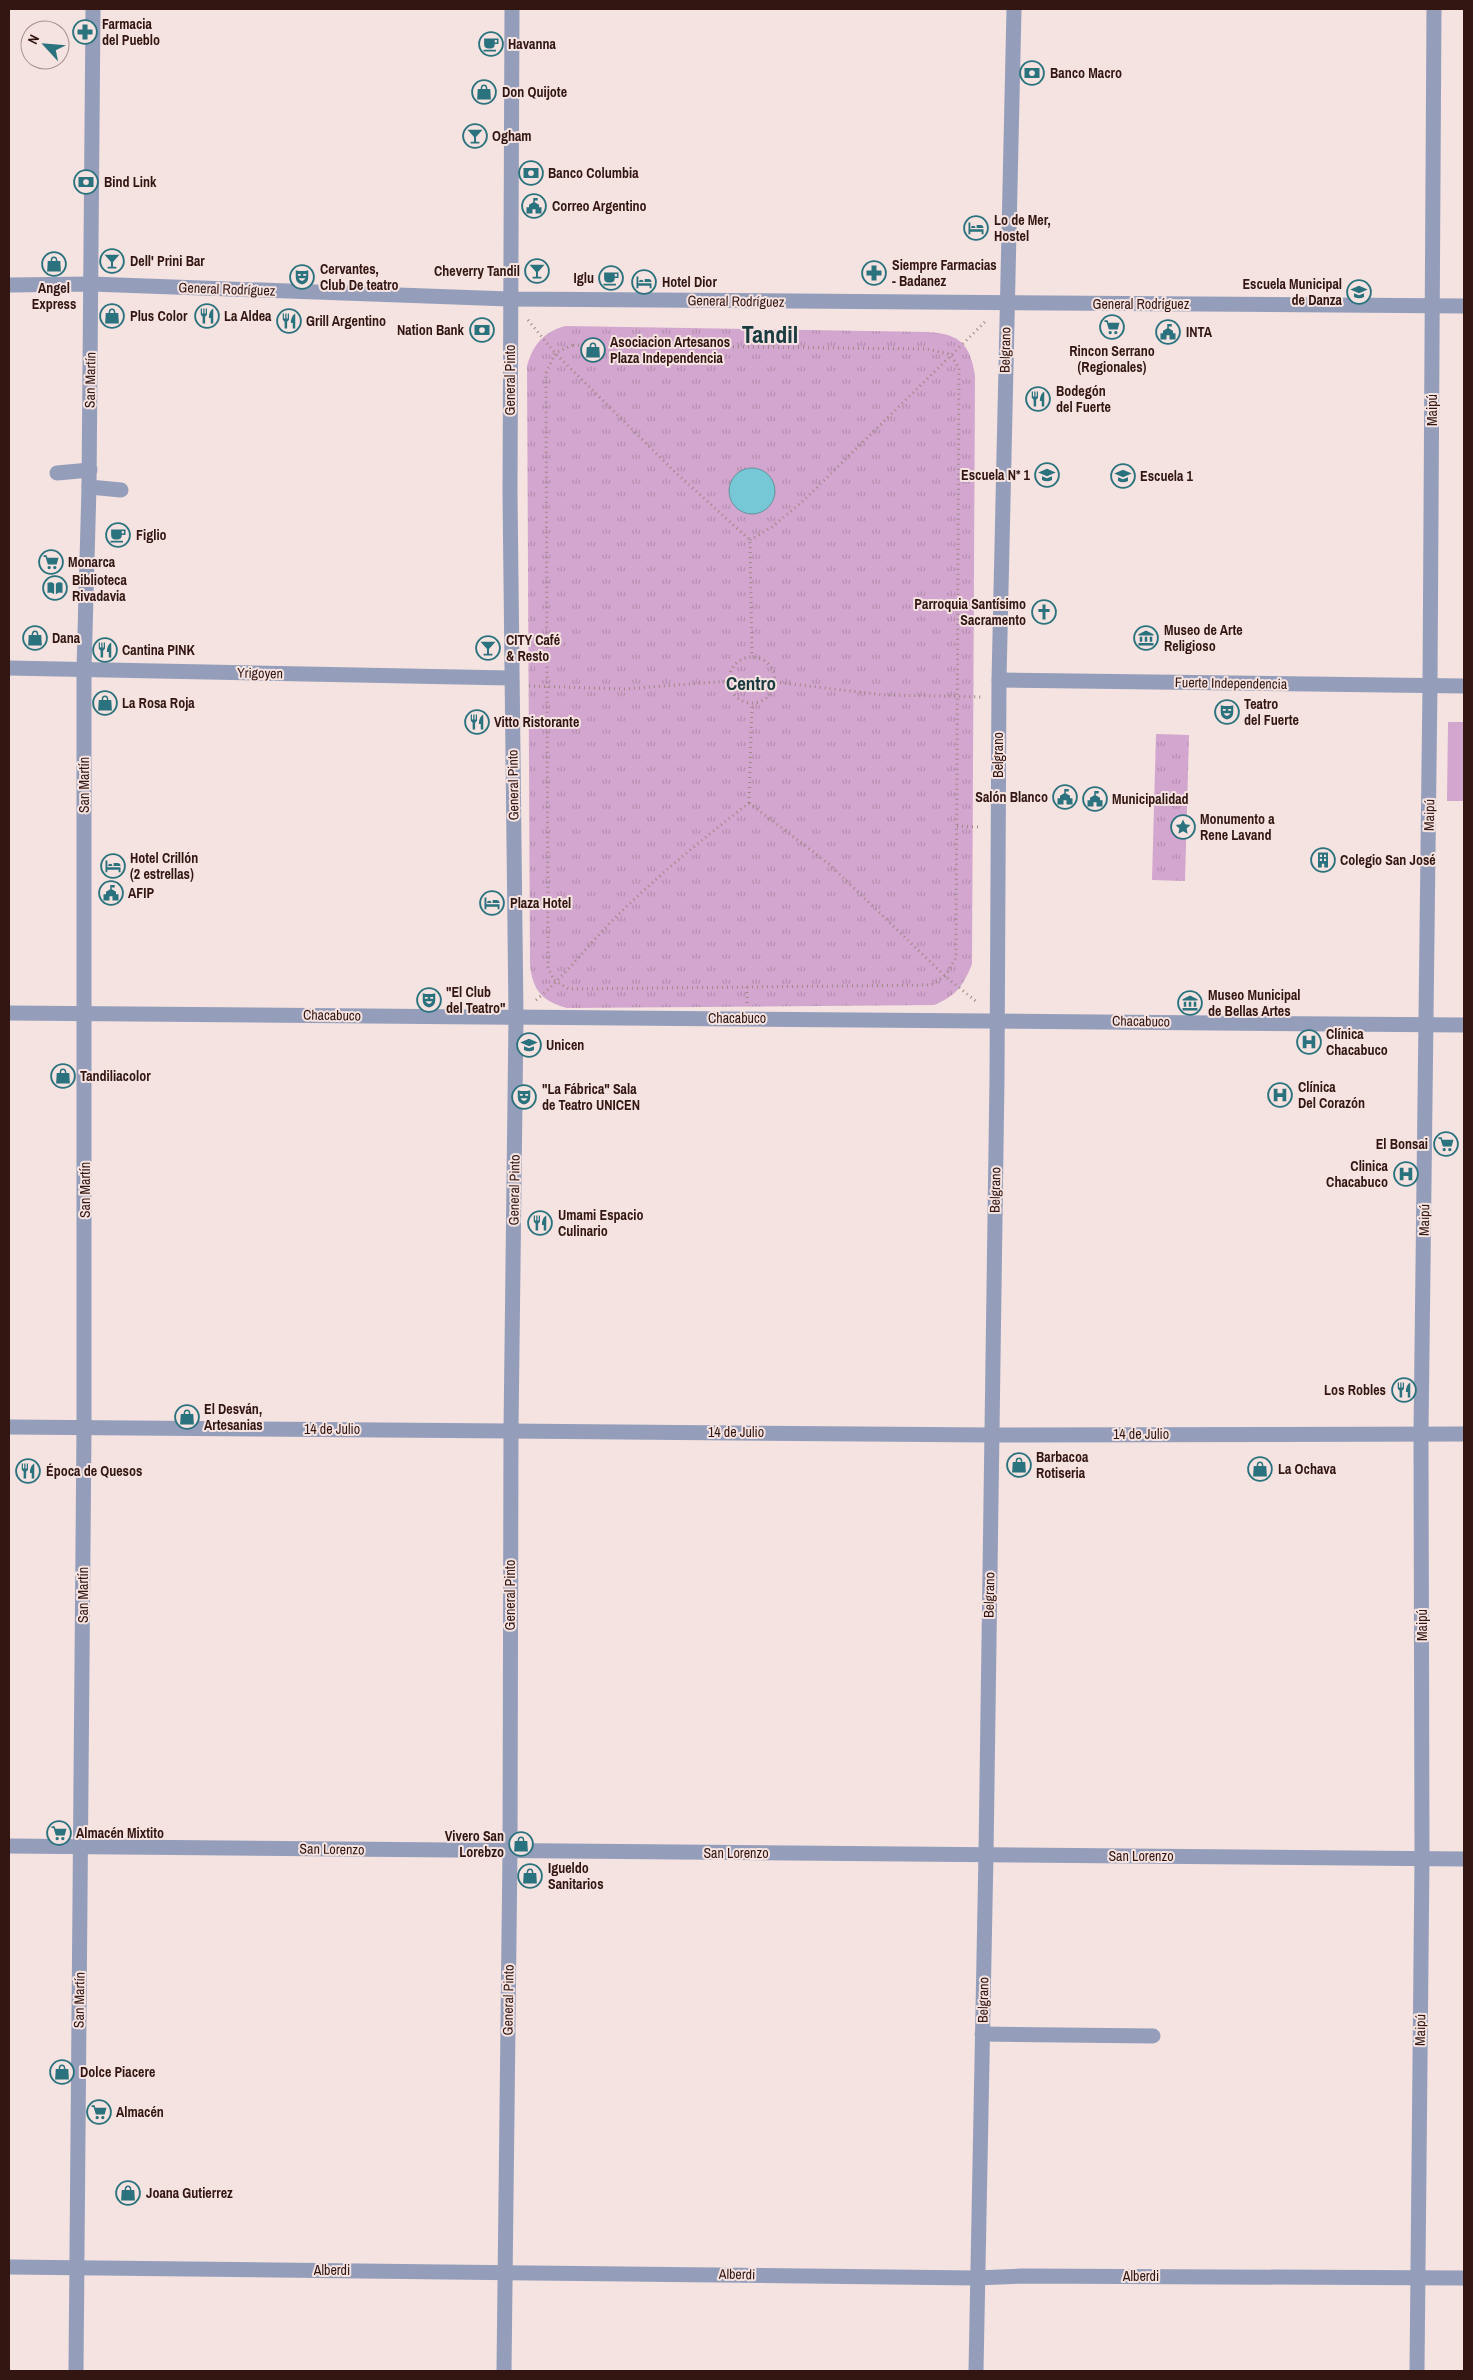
<svg xmlns="http://www.w3.org/2000/svg" width="1473" height="2380" viewBox="0 0 1473 2380" font-family="'Archivo Narrow',sans-serif">
<defs>
<pattern id="park-tufts" width="24" height="20" patternUnits="userSpaceOnUse" patternTransform="scale(1.25)"><rect width="24" height="20" fill="#d2a6ce"/><path d="M3 7l-1-3M5 7V3M7 7l1-3M15 17l-1-3M17 17v-4M19 17l1-3" fill="none" stroke="#b58eb0"/></pattern>
</defs>
<rect width="100%" height="100%" fill="#f4e3e0"/>
<polygon fill="#d2a6ce" points="1448,722 1464,722 1464,801 1447,801"/>
<g fill="url(#park-tufts)">
<path d="M565 326 928 332C960 334 970 344 975 376L972 964C963 986 957 995 934 1005L567 1008C542 1001 533 991 530 965L527 366C533 344 544 332 565 326Z"/>
<polygon points="1156,734 1189,735 1185,881 1152,880"/>
</g>
<circle fill="#77c8d6" stroke="#63939b" cx="752" cy="491" r="23"/>
<g fill="none" stroke-linecap="round" stroke-linejoin="round">
<g stroke="#9e8884" stroke-width="3" stroke-dasharray="1 4" stroke-linecap="butt">
<polyline points="528,320 555,353 674,471 750,540 752,656"/>
<polygon points="573,345 926,349 950,354 959,368 956,958 945,976 931,985 569,989 554,980 548,967 546,373 555,353"/>
<polyline points="750,540 772,527 804,500 987,320"/>
<circle cx="752" cy="680" r="23"/>
<polyline points="775,682 884,695 984,697"/>
<polyline points="529,686 625,689 729,681"/>
<polyline points="749,803 829,864 945,976 978,1003"/>
<polyline points="749,803 752,703"/>
<polyline points="957,826 981,827"/>
<path d="M536 1000C563 978 583 951 607 926 651 881 700 841 749 803"/>
<polyline points="747,1003 747,987"/>
</g>
<g stroke="#949ebb" stroke-width="15">
<polyline points="9,285 91,284 509,299 1464,306"/>
<polyline points="57,473 90,470"/>
<polyline points="89,487 121,490"/>
<polyline points="9,668 511,678"/>
<polyline points="999,680 1464,686"/>
<polyline points="9,1013 1464,1025"/>
<polyline points="9,1427 991,1435 1464,1434"/>
<polyline points="9,1846 1464,1859"/>
<polyline points="982,2034 1153,2036"/>
<polyline points="9,2267 977,2278 1022,2276 1464,2278"/>
<polyline points="76,2371 84,1427 84,669 89,487 93,9"/>
<polyline points="504,2371 510,1851 511,1431 516,1017 510,493 512,9"/>
<polyline points="976,2371 986,1854 997,1078 999,680 1014,9"/>
<polyline points="1417,2371 1422,1858 1421,1433 1430,685 1434,9"/>
</g>
</g>
<defs>
<g id="pharmacy-ring" transform="scale(1.25)"><circle r="9.5" fill="#f4e3e0" stroke="#2a727d" stroke-width="1.5"/><path d="M-2-6h4v4h4v4h-4v4h-4v-4h-4v-4h4Z" fill="#2a727d"/></g>
<g id="cafe-ring" transform="scale(1.25)"><circle r="9.5" fill="#f4e3e0" stroke="#2a727d" stroke-width="1.5"/><path d="M-5.5-4.5H6V0H3Q3 3.5 0 3.5H-2.5Q-5.5 3.5-5.5 0ZM3-3.2v2h1.7v-2ZM-6 4.5H4V6H-6Z" fill="#2a727d"/></g>
<g id="bank-ring" transform="scale(1.25)"><circle r="9.5" fill="#f4e3e0" stroke="#2a727d" stroke-width="1.5"/><path d="M-6-4H6V4H-6ZM0-2.3a2.3 2.3 0 1 0 0 4.6a2.3 2.3 0 1 0 0-4.6Z" fill="#2a727d"/></g>
<g id="shop-ring" transform="scale(1.25)"><circle r="9.5" fill="#f4e3e0" stroke="#2a727d" stroke-width="1.5"/><path d="M-5-2.5h2.3a2.7 3.5 0 0 1 5.4 0H5L5.5 6h-11ZM-1.5-2.5h3a1.5 2.3 0 0 0-3 0Z" fill="#2a727d"/></g>
<g id="bar-ring" transform="scale(1.25)"><circle r="9.5" fill="#f4e3e0" stroke="#2a727d" stroke-width="1.5"/><path d="M-6-5H6L.8 .8V4.5H3.5V6h-7V4.5H-.8V.8Z" fill="#2a727d"/></g>
<g id="civic-ring" transform="scale(1.25)"><circle r="9.5" fill="#f4e3e0" stroke="#2a727d" stroke-width="1.5"/><path d="M-.6-6.5H3V-4.5H.6V-3L4-1V1h2V6H-6V1h2V-1L-.6-3ZM-1.2 2.5V6h2.4V2.5Z" fill="#2a727d"/></g>
<g id="hotel-ring" transform="scale(1.25)"><circle r="9.5" fill="#f4e3e0" stroke="#2a727d" stroke-width="1.5"/><path d="M-6-4.5h1.5V1H6V5H4.5V3h-9V5H-6ZM-4 0a1.8 1.8 0 1 1 3.6 0ZM.5 0V-2.5h3Q6-2.5 6 0Z" fill="#2a727d"/></g>
<g id="theatre-ring" transform="scale(1.25)"><circle r="9.5" fill="#f4e3e0" stroke="#2a727d" stroke-width="1.5"/><path d="M-5-5.5Q0-4 5-5.5V0Q5 5 0 6Q-5 5-5 0ZM-3.3-2.5H-1v1.5H-3.3ZM1-2.5H3.3v1.5H1ZM-2.8 1Q0 5.5 2.8 1Z" fill="#2a727d"/></g>
<g id="school-ring" transform="scale(1.25)"><circle r="9.5" fill="#f4e3e0" stroke="#2a727d" stroke-width="1.5"/><path d="M0-5L7-2L0 1L-7-2ZM-4 1L0 2.5L4 1V4Q0 6-4 4Z" fill="#2a727d"/></g>
<g id="restaurant-ring" transform="scale(1.25)"><circle r="9.5" fill="#f4e3e0" stroke="#2a727d" stroke-width="1.5"/><path d="M-5-6h1v4h1v-4h1v4h1v-4h1v5L-1.5 .5V6h-2V.5L-5-1ZM5-6V6H3V1.5H1.5Q1.5-4 5-6Z" fill="#2a727d"/></g>
<g id="supermarket-ring" transform="scale(1.25)"><circle r="9.5" fill="#f4e3e0" stroke="#2a727d" stroke-width="1.5"/><path d="M-6-5.5h2.5l.6 2H6L4.5 2H-2.5L-4.4-4H-6ZM-1.5 3.2a1.3 1.3 0 1 0 .1 0ZM3 3.2a1.3 1.3 0 1 0 .1 0Z" fill="#2a727d"/></g>
<g id="library-ring" transform="scale(1.25)"><circle r="9.5" fill="#f4e3e0" stroke="#2a727d" stroke-width="1.5"/><path d="M-6-4Q-3-5.5-.7-3.5V5Q-3 3-6 4ZM6-4Q3-5.5 .7-3.5V5Q3 3 6 4Z" fill="#2a727d"/></g>
<g id="church-ring" transform="scale(1.25)"><circle r="9.5" fill="#f4e3e0" stroke="#2a727d" stroke-width="1.5"/><path d="M-1.2-6h2.4v3.5h3.3v2.4h-3.3V6h-2.4V-.1h-3.3v-2.4h3.3Z" fill="#2a727d"/></g>
<g id="museum-ring" transform="scale(1.25)"><circle r="9.5" fill="#f4e3e0" stroke="#2a727d" stroke-width="1.5"/><path d="M0-6L6-3V-2H-6V-3ZM-5-1h2V3h-2ZM-1-1h2V3h-2ZM3-1h2V3H3ZM-6 4H6V6H-6Z" fill="#2a727d"/></g>
<g id="sight-ring" transform="scale(1.25)"><circle r="9.5" fill="#f4e3e0" stroke="#2a727d" stroke-width="1.5"/><path d="M0-6L1.8-2.2L6-1.7L2.9 1.2L3.7 5.4L0 3.3L-3.7 5.4L-2.9 1.2L-6-1.7L-1.8-2.2Z" fill="#2a727d"/></g>
<g id="building-ring" transform="scale(1.25)"><circle r="9.5" fill="#f4e3e0" stroke="#2a727d" stroke-width="1.5"/><path d="M-4-6H4V6H1V3H-1V6H-4ZM-2.5-4.3h1.7v1.8h-1.7ZM.8-4.3h1.7v1.8H.8ZM-2.5-1h1.7V.8h-1.7ZM.8-1h1.7V.8H.8Z" fill="#2a727d"/></g>
<g id="hospital-ring" transform="scale(1.25)"><circle r="9.5" fill="#f4e3e0" stroke="#2a727d" stroke-width="1.5"/><path d="M-5-5h3v3.5h4V-5h3V5h-3V1.5h-4V5h-3Z" fill="#2a727d"/></g>
<g id="university-ring" transform="scale(1.25)"><circle r="9.5" fill="#f4e3e0" stroke="#2a727d" stroke-width="1.5"/><path d="M0-5L7-2L0 1L-7-2ZM-4 1L0 2.5L4 1V4Q0 6-4 4Z" fill="#2a727d"/></g>
</defs>
<g fill-rule="evenodd">
<use href="#pharmacy-ring" x="85" y="32"/>
<use href="#cafe-ring" x="491" y="44"/>
<use href="#bank-ring" x="1032" y="73"/>
<use href="#shop-ring" x="484" y="92"/>
<use href="#bar-ring" x="475" y="136"/>
<use href="#bank-ring" x="531" y="173"/>
<use href="#bank-ring" x="86" y="182"/>
<use href="#civic-ring" x="534" y="206"/>
<use href="#hotel-ring" x="976" y="228"/>
<use href="#bar-ring" x="112" y="261"/>
<use href="#shop-ring" x="54" y="264"/>
<use href="#bar-ring" x="537" y="271"/>
<use href="#pharmacy-ring" x="874" y="273"/>
<use href="#theatre-ring" x="302" y="277"/>
<use href="#cafe-ring" x="611" y="278"/>
<use href="#hotel-ring" x="644" y="282"/>
<use href="#school-ring" x="1359" y="292"/>
<use href="#shop-ring" x="112" y="316"/>
<use href="#restaurant-ring" x="207" y="316"/>
<use href="#restaurant-ring" x="289" y="321"/>
<use href="#supermarket-ring" x="1112" y="327"/>
<use href="#bank-ring" x="482" y="330"/>
<use href="#civic-ring" x="1168" y="332"/>
<use href="#shop-ring" x="593" y="350"/>
<use href="#restaurant-ring" x="1038" y="399"/>
<use href="#school-ring" x="1047" y="475"/>
<use href="#school-ring" x="1123" y="476"/>
<use href="#cafe-ring" x="118" y="535"/>
<use href="#supermarket-ring" x="51" y="562"/>
<use href="#library-ring" x="55" y="588"/>
<use href="#church-ring" x="1044" y="612"/>
<use href="#shop-ring" x="35" y="638"/>
<use href="#museum-ring" x="1146" y="638"/>
<use href="#bar-ring" x="488" y="648"/>
<use href="#restaurant-ring" x="105" y="650"/>
<use href="#shop-ring" x="105" y="703"/>
<use href="#theatre-ring" x="1227" y="712"/>
<use href="#restaurant-ring" x="477" y="722"/>
<use href="#civic-ring" x="1065" y="797"/>
<use href="#civic-ring" x="1095" y="799"/>
<use href="#sight-ring" x="1183" y="827"/>
<use href="#building-ring" x="1323" y="860"/>
<use href="#hotel-ring" x="113" y="866"/>
<use href="#civic-ring" x="111" y="893"/>
<use href="#hotel-ring" x="492" y="903"/>
<use href="#theatre-ring" x="429" y="1000"/>
<use href="#museum-ring" x="1190" y="1003"/>
<use href="#hospital-ring" x="1309" y="1042"/>
<use href="#university-ring" x="529" y="1045"/>
<use href="#shop-ring" x="63" y="1076"/>
<use href="#hospital-ring" x="1280" y="1095"/>
<use href="#theatre-ring" x="524" y="1097"/>
<use href="#supermarket-ring" x="1446" y="1144"/>
<use href="#hospital-ring" x="1406" y="1174"/>
<use href="#restaurant-ring" x="540" y="1223"/>
<use href="#restaurant-ring" x="1404" y="1390"/>
<use href="#shop-ring" x="187" y="1417"/>
<use href="#shop-ring" x="1019" y="1465"/>
<use href="#shop-ring" x="1260" y="1469"/>
<use href="#restaurant-ring" x="28" y="1471"/>
<use href="#supermarket-ring" x="59" y="1833"/>
<use href="#shop-ring" x="521" y="1844"/>
<use href="#shop-ring" x="530" y="1876"/>
<use href="#shop-ring" x="62" y="2072"/>
<use href="#supermarket-ring" x="99" y="2112"/>
<use href="#shop-ring" x="128" y="2193"/>
</g>
<g text-anchor="middle" stroke-width="4" stroke-linejoin="round" paint-order="stroke">
<g font-size="14" font-weight="bold" fill="#331612" stroke="#f4e3e0" text-anchor="start">
<text x="102" y="29">Farmacia<tspan x="102" dy="16">del Pueblo</tspan></text>
<text x="508" y="49">Havanna</text>
<text x="1050" y="78">Banco Macro</text>
<text x="502" y="97">Don Quijote</text>
<text x="492" y="141">Ogham</text>
<text x="548" y="178">Banco Columbia</text>
<text x="104" y="187">Bind Link</text>
<text x="552" y="211">Correo Argentino</text>
<text x="994" y="225">Lo de Mer,<tspan x="994" dy="16">Hostel</tspan></text>
<text x="130" y="266">Dell' Prini Bar</text>
<text x="892" y="270">Siempre Farmacias<tspan x="892" dy="16">- Badanez</tspan></text>
<text x="320" y="274">Cervantes,<tspan x="320" dy="16">Club De teatro</tspan></text>
<text x="520" y="276" text-anchor="end">Cheverry Tandil</text>
<text x="594" y="283" text-anchor="end">Iglu</text>
<text x="662" y="287">Hotel Dior</text>
<text x="1342" y="289" text-anchor="end">Escuela Municipal<tspan x="1342" dy="16">de Danza</tspan></text>
<text x="54" y="293" text-anchor="middle">Angel<tspan x="54" dy="16">Express</tspan></text>
<text x="130" y="321">Plus Color</text>
<text x="224" y="321">La Aldea</text>
<text x="306" y="326">Grill Argentino</text>
<text x="464" y="335" text-anchor="end">Nation Bank</text>
<text x="1186" y="337">INTA</text>
<text x="610" y="347">Asociacion Artesanos<tspan x="610" dy="16">Plaza Independencia</tspan></text>
<text x="1112" y="356" text-anchor="middle">Rincon Serrano<tspan x="1112" dy="16">(Regionales)</tspan></text>
<text x="1056" y="396">Bodegón<tspan x="1056" dy="16">del Fuerte</tspan></text>
<text x="1030" y="480" text-anchor="end">Escuela N* 1</text>
<text x="1140" y="481">Escuela 1</text>
<text x="136" y="540">Figlio</text>
<text x="68" y="567">Monarca</text>
<text x="72" y="585">Biblioteca<tspan x="72" dy="16">Rivadavia</tspan></text>
<text x="1026" y="609" text-anchor="end">Parroquia Santísimo<tspan x="1026" dy="16">Sacramento</tspan></text>
<text x="1164" y="635">Museo de Arte<tspan x="1164" dy="16">Religioso</tspan></text>
<text x="52" y="643">Dana</text>
<text x="506" y="645">CITY Café<tspan x="506" dy="16">&amp; Resto</tspan></text>
<text x="122" y="655">Cantina PINK</text>
<text x="122" y="708">La Rosa Roja</text>
<text x="1244" y="709">Teatro<tspan x="1244" dy="16">del Fuerte</tspan></text>
<text x="494" y="727">Vitto Ristorante</text>
<text x="1048" y="802" text-anchor="end">Salón Blanco</text>
<text x="1112" y="804">Municipalidad</text>
<text x="1200" y="824">Monumento a<tspan x="1200" dy="16">Rene Lavand</tspan></text>
<text x="130" y="863">Hotel Crillón<tspan x="130" dy="16">(2 estrellas)</tspan></text>
<text x="1340" y="865">Colegio San José</text>
<text x="128" y="898">AFIP</text>
<text x="510" y="908">Plaza Hotel</text>
<text x="446" y="997">"El Club<tspan x="446" dy="16">del Teatro"</tspan></text>
<text x="1208" y="1000">Museo Municipal<tspan x="1208" dy="16">de Bellas Artes</tspan></text>
<text x="1326" y="1039">Clínica<tspan x="1326" dy="16">Chacabuco</tspan></text>
<text x="546" y="1050">Unicen</text>
<text x="80" y="1081">Tandiliacolor</text>
<text x="1298" y="1092">Clínica<tspan x="1298" dy="16">Del Corazón</tspan></text>
<text x="542" y="1094">"La Fábrica" Sala<tspan x="542" dy="16">de Teatro UNICEN</tspan></text>
<text x="1428" y="1149" text-anchor="end">El Bonsai</text>
<text x="1388" y="1171" text-anchor="end">Clinica<tspan x="1388" dy="16">Chacabuco</tspan></text>
<text x="558" y="1220">Umami Espacio<tspan x="558" dy="16">Culinario</tspan></text>
<text x="1386" y="1395" text-anchor="end">Los Robles</text>
<text x="204" y="1414">El Desván,<tspan x="204" dy="16">Artesanias</tspan></text>
<text x="1036" y="1462">Barbacoa<tspan x="1036" dy="16">Rotiseria</tspan></text>
<text x="1278" y="1474">La Ochava</text>
<text x="46" y="1476">Época de Quesos</text>
<text x="76" y="1838">Almacén Mixtito</text>
<text x="504" y="1841" text-anchor="end">Vivero San<tspan x="504" dy="16">Lorebzo</tspan></text>
<text x="548" y="1873">Igueldo<tspan x="548" dy="16">Sanitarios</tspan></text>
<text x="80" y="2077">Dolce Piacere</text>
<text x="116" y="2117">Almacén</text>
<text x="146" y="2198">Joana Gutierrez</text>
</g>
<g font-size="14" fill="#331612" stroke="#f4e3e0">
<text transform="translate(227 289) rotate(2)" y="5">General Rodríguez</text>
<text transform="translate(736 301) rotate(1)" y="5">General Rodríguez</text>
<text x="1141" y="309">General Rodríguez</text>
<text transform="translate(1005 350) rotate(-89)" y="5">Belgrano</text>
<text transform="translate(90 380) rotate(-89)" y="5">San Martín</text>
<text transform="translate(510 380) rotate(-90)" y="5">General Pinto</text>
<text transform="translate(1432 410) rotate(-90)" y="5">Maipú</text>
<text transform="translate(260 673) rotate(1)" y="5">Yrigoyen</text>
<text transform="translate(1231 683) rotate(1)" y="5">Fuerte Independencia</text>
<text transform="translate(998 755) rotate(-90)" y="5">Belgrano</text>
<text transform="translate(84 785) rotate(-90)" y="5">San Martín</text>
<text transform="translate(513 785) rotate(-91)" y="5">General Pinto</text>
<text transform="translate(1429 815) rotate(-89)" y="5">Maipú</text>
<text transform="translate(332 1015) rotate(1)" y="5">Chacabuco</text>
<text x="737" y="1023">Chacabuco</text>
<text transform="translate(1141 1021) rotate(1)" y="5">Chacabuco</text>
<text transform="translate(85 1190) rotate(-90)" y="5">San Martín</text>
<text transform="translate(514 1190) rotate(-89)" y="5">General Pinto</text>
<text transform="translate(995 1190) rotate(-89)" y="5">Belgrano</text>
<text transform="translate(1424 1220) rotate(-89)" y="5">Maipú</text>
<text x="332" y="1434">14 de Julio</text>
<text x="736" y="1437">14 de Julio</text>
<text x="1141" y="1439">14 de Julio</text>
<text transform="translate(83 1595) rotate(-90)" y="5">San Martín</text>
<text transform="translate(510 1595) rotate(-90)" y="5">General Pinto</text>
<text transform="translate(989 1595) rotate(-89)" y="5">Belgrano</text>
<text transform="translate(1422 1625) rotate(-90)" y="5">Maipú</text>
<text transform="translate(332 1849) rotate(1)" y="5">San Lorenzo</text>
<text x="736" y="1858">San Lorenzo</text>
<text x="1141" y="1861">San Lorenzo</text>
<text transform="translate(79 2000) rotate(-89)" y="5">San Martín</text>
<text transform="translate(508 2000) rotate(-89)" y="5">General Pinto</text>
<text transform="translate(983 2000) rotate(-89)" y="5">Belgrano</text>
<text transform="translate(1420 2030) rotate(-89)" y="5">Maipú</text>
<text x="332" y="2275">Alberdi</text>
<text transform="translate(737 2274) rotate(1)" y="5">Alberdi</text>
<text x="1141" y="2281">Alberdi</text>
</g>
<g font-size="19" font-weight="bold" fill="#193a3f" stroke="#f4e3e0">
<text x="751" y="690">Centro</text>
</g>
<g font-size="24" font-weight="bold" fill="#193a3f" stroke="#f4e3e0">
<text x="770" y="343">Tandil</text>
</g>
</g>
<rect width="1473" height="2380" fill="none" stroke="#331612" stroke-width="20"/>
<g transform="translate(45 45) rotate(296)"><circle r="24" fill="#f4e3e0" stroke="#a7918e"/>
<path d="M0-4L9 19L0 12L-9 19Z" fill="#2a727d"/>
<text y="-8" font-size="14" font-weight="bold" text-anchor="middle" fill="#331612">N</text>
</g>
</svg>
